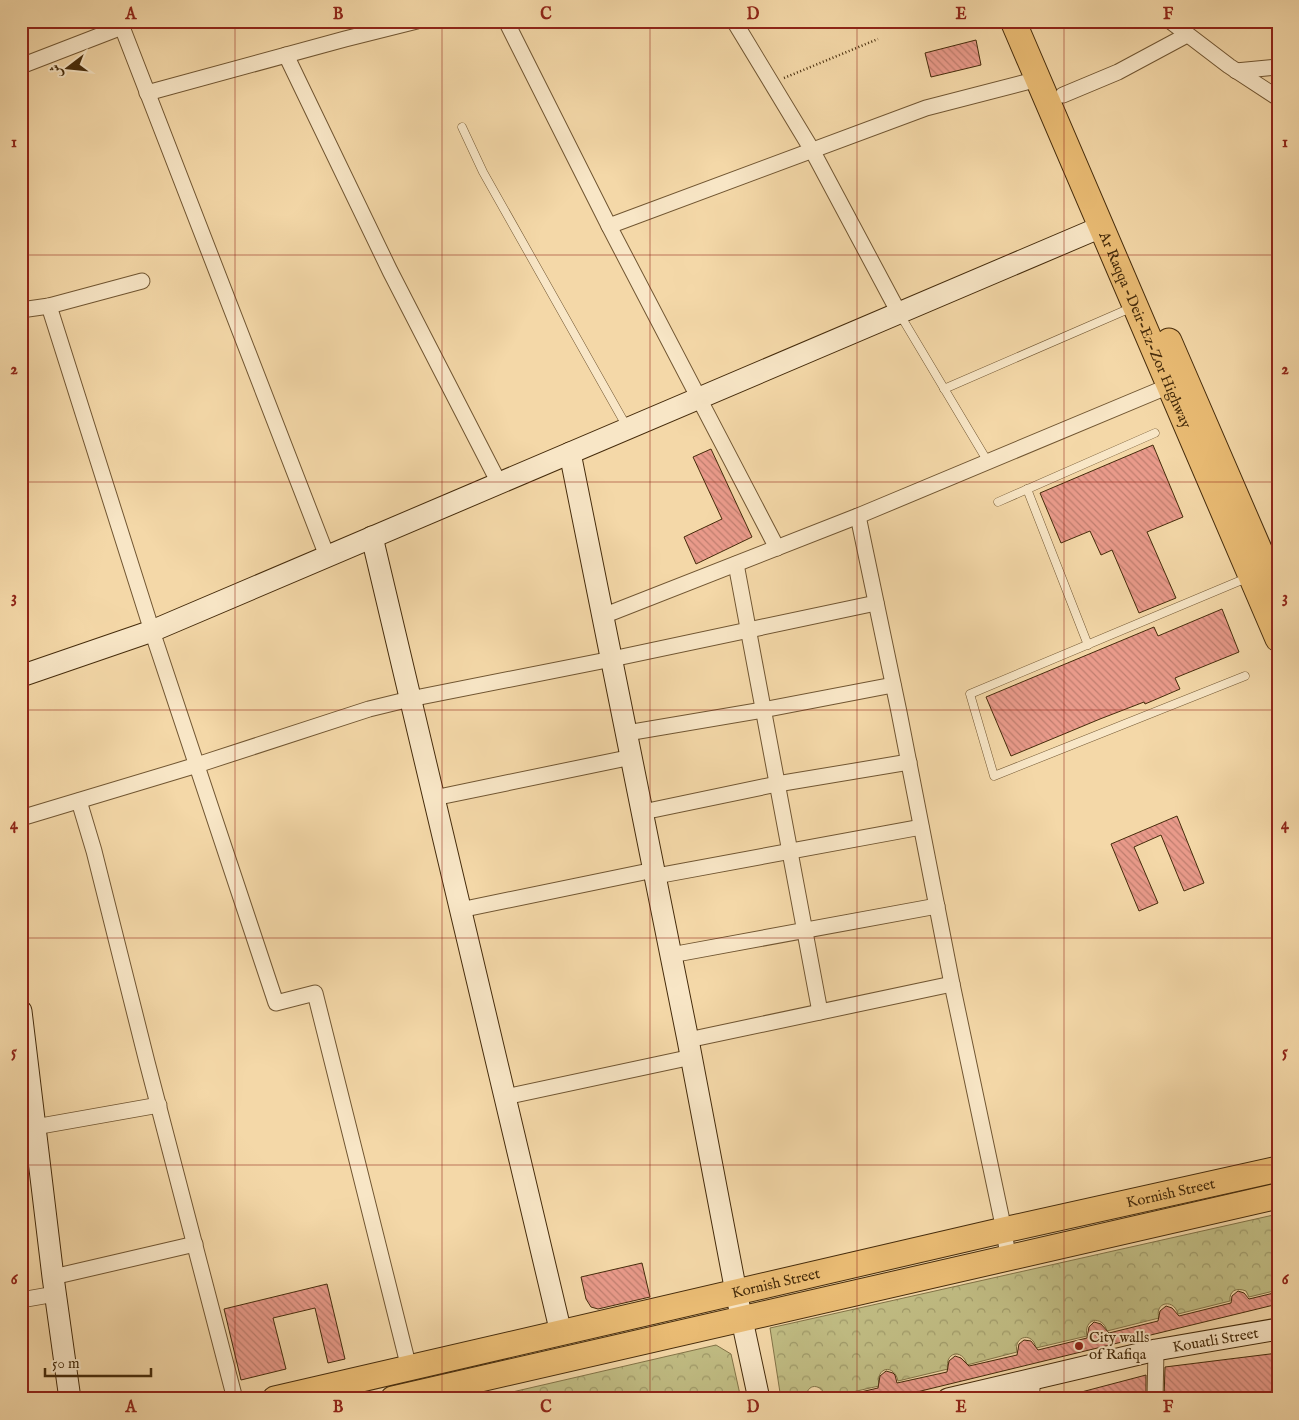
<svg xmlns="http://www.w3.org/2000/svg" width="1299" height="1420" viewBox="0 0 1299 1420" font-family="'IM FELL English',Amiri,serif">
<defs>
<pattern id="park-crowns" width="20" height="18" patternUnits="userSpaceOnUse" patternTransform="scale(1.25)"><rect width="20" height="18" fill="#c1bd84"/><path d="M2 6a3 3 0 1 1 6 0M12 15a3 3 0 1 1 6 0" fill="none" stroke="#9f9a6a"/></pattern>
<pattern id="building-back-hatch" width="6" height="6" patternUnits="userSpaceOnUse" patternTransform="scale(1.25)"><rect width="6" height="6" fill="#e99a8a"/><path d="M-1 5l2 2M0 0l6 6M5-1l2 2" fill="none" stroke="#bf7e6f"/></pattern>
</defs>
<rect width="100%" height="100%" fill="#f4d8a8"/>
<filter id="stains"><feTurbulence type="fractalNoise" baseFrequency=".004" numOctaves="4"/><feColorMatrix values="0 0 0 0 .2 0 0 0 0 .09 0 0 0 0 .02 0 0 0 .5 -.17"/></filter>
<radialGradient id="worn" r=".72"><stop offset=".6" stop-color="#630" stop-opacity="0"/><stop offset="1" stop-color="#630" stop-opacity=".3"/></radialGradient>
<g fill="url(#park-crowns)" stroke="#837448">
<path d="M1278 1214V1290L1249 1297 1246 1291C1236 1287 1229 1291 1230 1301L1178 1314C1174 1298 1154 1302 1159 1318L1107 1331C1102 1314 1083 1319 1087 1336L1036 1348C1033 1331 1013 1336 1017 1352L967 1365C963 1348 944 1352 948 1369L898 1381C894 1363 875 1367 879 1386L826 1398C822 1383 806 1382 806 1399H781L770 1328Z"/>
<polygon points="716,1345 731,1354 741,1399 482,1399"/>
</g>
<g fill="url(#building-back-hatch)" stroke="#452b0b">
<polygon points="976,40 981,65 931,77 925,53"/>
<polygon points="1153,445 1183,517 1147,532 1176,598 1139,613 1112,550 1101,555 1090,531 1061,543 1040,493"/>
<polygon points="711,449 752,537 696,564 684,537 722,519 693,457"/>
<polygon points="1222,609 1239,652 1175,678 1180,689 1145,704 1144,702 1100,719 1011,756 986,697 1154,627 1158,636"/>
<polygon points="1177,816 1204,883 1184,891 1161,835 1134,847 1158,903 1139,911 1111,844"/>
<polygon points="642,1263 650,1297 598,1309 591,1307 586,1299 581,1277"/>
<polygon points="327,1284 345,1359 328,1363 315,1308 273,1318 286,1369 241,1380 224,1309"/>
<polygon points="1238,1291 1244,1293 1249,1299 1278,1292 1278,1304 888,1399 853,1399 852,1394 878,1388 880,1376 886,1371 893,1373 895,1375 897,1383 947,1372 949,1361 955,1356 961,1358 969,1366 1017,1355 1019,1344 1024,1340 1031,1341 1038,1350 1087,1338 1089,1327 1094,1322 1101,1324 1109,1333 1158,1321 1160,1311 1166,1306 1172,1308 1179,1316 1231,1303 1232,1296"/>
<polygon points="1278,1353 1278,1399 1164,1399 1165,1367"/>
<polygon points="1146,1375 1146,1399 1071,1399 1070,1395"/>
</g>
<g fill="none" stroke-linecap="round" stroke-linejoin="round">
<g stroke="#715632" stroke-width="9">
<g id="lane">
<polyline points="462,127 483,172 627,427"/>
<polyline points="899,313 988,462"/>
<polyline points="944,389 1133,307"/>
<polyline points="1027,489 1088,645"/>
<polyline points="998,502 1155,433"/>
<polyline points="1245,676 994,776 970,694 1249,577"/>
</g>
</g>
<g stroke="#715632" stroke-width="17">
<g id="street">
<polyline points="506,21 609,226 777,548"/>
<polyline points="734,21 812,150 899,313"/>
<polyline points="1170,21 1229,66 1278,98"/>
<polyline points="122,27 327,556"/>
<polyline points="286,55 390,271 499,483"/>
<polyline points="21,66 122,27 125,21"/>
<polyline points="1236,71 1278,67"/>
<polyline points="147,93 345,39 417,21"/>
<polyline points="1063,95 1118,72 1187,35"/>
<polyline points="609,226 926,108 1038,79"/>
<polyline points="49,306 152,631 276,1003 315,993 409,1368"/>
<polyline points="21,310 49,306 142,281"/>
<polyline points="858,516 899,712 952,984 1004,1230 1008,1257"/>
<polyline points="736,564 820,1012"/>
<polyline points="603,616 858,516 1169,386"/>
<polyline points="627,733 763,710 893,685"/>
<polyline points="434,798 632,757"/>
<polyline points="79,801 94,851 147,1062 235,1399"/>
<polyline points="643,812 777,784 909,762"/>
<polyline points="21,818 197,765 369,709 410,699 612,659 876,603"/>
<polyline points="656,876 921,827"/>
<polyline points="460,910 654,870"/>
<polyline points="671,955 937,906"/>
<polyline points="688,1040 952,984"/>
<polyline points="505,1097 692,1057"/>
<polyline points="35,1127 159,1105"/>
<polyline points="53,1277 195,1244"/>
<polyline points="21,1300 55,1294"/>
<polyline points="1031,1399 1033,1378"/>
<polyline points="1155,1399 1156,1350"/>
</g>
</g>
<g stroke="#452b0b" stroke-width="23">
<g id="secondary">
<polyline points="570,453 688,1040 736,1292 759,1399"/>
<polyline points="372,537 561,1333"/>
<polyline points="21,676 152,631 1101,227"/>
<polyline points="21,1011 53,1277 70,1399"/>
<path id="s1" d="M948 1399 1156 1350 1278 1329"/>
</g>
</g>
<g stroke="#452b0b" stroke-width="27">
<g id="primary">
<path id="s2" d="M1013 21 1278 639"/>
<polyline points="1169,341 1278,593"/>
<path id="s3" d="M275 1399 1004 1230 1278 1169"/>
<polyline points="393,1399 1278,1196"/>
</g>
</g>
<polyline stroke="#452b0b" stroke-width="2.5" stroke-dasharray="1 2.5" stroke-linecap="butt" points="784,78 878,39"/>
<use href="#lane" stroke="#f8e6c6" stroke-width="8"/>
<use href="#street" stroke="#f8e6c6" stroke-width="15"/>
<use href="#secondary" stroke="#f8e6c6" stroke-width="21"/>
<use href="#primary" stroke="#eabc74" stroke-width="25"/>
</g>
<path fill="none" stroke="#8f2418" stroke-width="1" stroke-opacity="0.55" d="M235 21V1399M442 21V1399M650 21V1399M857 21V1399M1064 21V1399M21 255H1278M21 482H1278M21 710H1278M21 938H1278M21 1165H1278"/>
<circle fill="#8f2418" stroke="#f8e6c6" stroke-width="2" cx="1079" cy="1346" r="5"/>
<g text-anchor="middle" stroke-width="4" stroke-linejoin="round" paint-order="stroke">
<g font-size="15" fill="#452b0b" stroke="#f8e6c6">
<text dy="5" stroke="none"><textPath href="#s2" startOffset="336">Ar Raqqa -Deir-Ez-Zor Highway</textPath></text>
<text dy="5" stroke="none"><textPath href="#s3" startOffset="919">Kornish Street</textPath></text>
<text dy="5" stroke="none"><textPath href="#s3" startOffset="514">Kornish Street</textPath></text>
<text dy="5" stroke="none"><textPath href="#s1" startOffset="274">Kouatli Street</textPath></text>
</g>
<g font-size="15" fill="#452b0b" stroke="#f8e6c6" text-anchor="start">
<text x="1089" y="1342">City walls<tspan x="1089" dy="17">of Rafiqa</tspan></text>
</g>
</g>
<rect width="1299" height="1420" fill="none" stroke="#f4d8a8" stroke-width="55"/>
<g transform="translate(68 68) rotate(254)" stroke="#f8e6c6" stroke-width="4" paint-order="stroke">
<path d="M0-4L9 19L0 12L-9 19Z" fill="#452b0b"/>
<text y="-8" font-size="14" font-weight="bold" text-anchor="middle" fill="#452b0b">ش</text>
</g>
<path d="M45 1368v8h106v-8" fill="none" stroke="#452b0b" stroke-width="2.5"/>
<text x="52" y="1368" font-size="15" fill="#452b0b" stroke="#f8e6c6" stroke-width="4" paint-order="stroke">50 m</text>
<rect x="28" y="28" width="1244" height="1364" fill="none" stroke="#8f2418" stroke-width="2"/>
<g font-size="16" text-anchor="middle" font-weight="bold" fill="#8f2418">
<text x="131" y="19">A</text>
<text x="338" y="19">B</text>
<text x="546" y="19">C</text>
<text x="753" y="19">D</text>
<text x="961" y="19">E</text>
<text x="1168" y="19">F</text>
<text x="14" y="147">1</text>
<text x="1285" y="147">1</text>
<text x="14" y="374">2</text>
<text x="1285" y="374">2</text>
<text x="14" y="602">3</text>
<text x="1285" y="602">3</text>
<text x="14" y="829">4</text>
<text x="1285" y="829">4</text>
<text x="14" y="1057">5</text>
<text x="1285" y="1057">5</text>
<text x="14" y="1284">6</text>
<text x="1285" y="1284">6</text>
<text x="131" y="1412">A</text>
<text x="338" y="1412">B</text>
<text x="546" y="1412">C</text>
<text x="753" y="1412">D</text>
<text x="961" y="1412">E</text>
<text x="1168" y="1412">F</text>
</g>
<rect width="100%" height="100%" filter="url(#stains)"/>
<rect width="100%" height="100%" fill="url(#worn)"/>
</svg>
